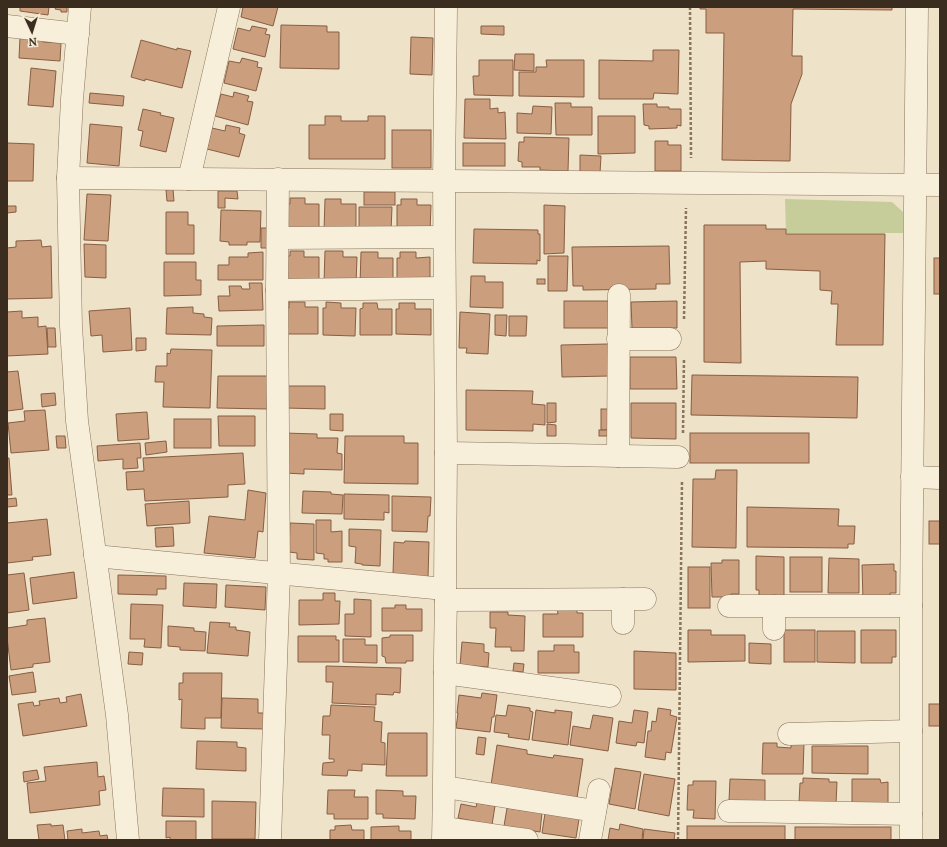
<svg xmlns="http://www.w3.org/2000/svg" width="947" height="847" viewBox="0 0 947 847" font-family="Lora,serif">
<rect width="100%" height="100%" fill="#eee2c8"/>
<polygon fill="#c7cc9b" points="785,199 892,202 903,212 903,233 786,233"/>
<g fill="#cb9e7e" stroke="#885e43">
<polygon points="20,7 49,7 48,15 20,11"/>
<polygon points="56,7 67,7 67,12 61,12 61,10 55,9"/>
<polygon points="243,7 278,7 273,26 241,17"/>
<polygon points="700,7 892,7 892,10 793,9 792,56 802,56 802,74 791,104 790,161 722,160 724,33 706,33 706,9 700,9"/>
<polygon points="281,25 327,26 327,32 339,32 339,69 280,68"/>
<polygon points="252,26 267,29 265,34 270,35 265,57 233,49 238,28 250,31"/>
<polygon points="481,26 504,26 504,35 481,34"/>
<polygon points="20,37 43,39 43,42 61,43 60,61 19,58"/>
<polygon points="411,37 433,38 432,75 410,74"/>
<polygon points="141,40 177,50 177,48 191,51 182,88 145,79 145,81 131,77"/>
<polygon points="653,50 679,50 678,94 654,93 653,99 599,99 599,60 653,61"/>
<polygon points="515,54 534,54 534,71 514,70"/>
<polygon points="242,58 258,62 257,67 262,68 256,91 224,83 229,61 240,63"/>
<polygon points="479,60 513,60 513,96 474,95 473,76 479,76"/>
<polygon points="546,60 584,60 584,97 519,96 519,72 536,72 536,67 547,67"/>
<polygon points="31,68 56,71 53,107 28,105"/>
<polygon points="234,92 249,96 247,101 253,102 248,125 215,116 221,94 233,97"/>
<polygon points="90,93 124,96 123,106 89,103"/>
<polygon points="465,99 490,99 490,109 498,108 498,113 505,112 506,139 464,138"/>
<polygon points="555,103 571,103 571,107 592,107 592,135 556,135"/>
<polygon points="643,104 657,104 657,107 669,107 669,109 681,109 681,126 677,125 677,128 649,129 649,126 644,125"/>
<polygon points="533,106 552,107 551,134 517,133 517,113 532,114"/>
<polygon points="143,109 161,113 160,115 174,118 166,152 140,146 143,131 138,130"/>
<polygon points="325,116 341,116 341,121 368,121 368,116 385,116 385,159 309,159 309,125 325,125"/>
<polygon points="598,116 635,116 635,153 598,154"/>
<polygon points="90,124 122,127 119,166 87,163"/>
<polygon points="226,125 240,128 239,133 245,135 239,157 207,149 212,128 225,131"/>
<rect x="392" y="130" width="39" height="38"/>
<polygon points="524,137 569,138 568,171 540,170 540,167 522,167 522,162 518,161 519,142 524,142"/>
<polygon points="655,141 668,141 668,145 681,145 681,171 655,171"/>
<polygon points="7,143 34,144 33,181 7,181"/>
<rect x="463" y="143" width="42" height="23"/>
<polygon points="580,155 601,156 600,173 580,173"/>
<polygon points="173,189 174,201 167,201 166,190"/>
<polygon points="218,191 237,191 238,199 225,198 225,208 218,208"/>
<rect x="364" y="192" width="31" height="13"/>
<polygon points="87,194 111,195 108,241 84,240"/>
<polygon points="290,198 305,198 305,204 319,204 319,232 286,231 286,204 290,204"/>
<polygon points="325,199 341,199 341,204 356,204 356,232 324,231"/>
<polygon points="401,199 417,199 417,205 431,205 430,232 397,232 397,205 401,205"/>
<polygon points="544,205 565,206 564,253 544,254"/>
<polygon points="7,206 16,206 16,212 7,213"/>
<polygon points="359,207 392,207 391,232 359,232"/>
<polygon points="221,210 261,211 260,242 247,242 247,245 229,245 229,242 220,241"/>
<polygon points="166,212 188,212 188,225 194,225 194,254 166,254"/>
<polygon points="704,225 766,225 766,229 786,229 786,234 885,234 883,345 836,345 838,304 831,304 832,291 820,290 820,271 766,269 766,261 740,262 741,363 704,362"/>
<polygon points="261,228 270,228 269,248 261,248"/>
<polygon points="474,229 538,230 538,234 540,234 540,261 537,260 537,264 473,263"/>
<polygon points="41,240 42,247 51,246 52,298 7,299 7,248 16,247 16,241"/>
<polygon points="84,244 106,245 106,278 85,277"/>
<polygon points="669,246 670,284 656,284 656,289 583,290 583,286 573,286 572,247"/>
<polygon points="290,251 304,251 304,257 319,257 319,284 286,283 286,256 290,256"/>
<polygon points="325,251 343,251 343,257 357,257 356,284 324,283"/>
<polygon points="263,252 263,280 218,280 218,265 229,265 229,257 248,257 248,253"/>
<polygon points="361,252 378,252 378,258 393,258 393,285 360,285"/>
<polygon points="400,252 416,252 416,258 430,257 430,285 397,285 397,258 400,258"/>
<polygon points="548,256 568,256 567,291 548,291"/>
<rect x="934" y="258" width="6" height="36"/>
<polygon points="164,262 196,262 196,280 201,280 201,295 164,296"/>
<polygon points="471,276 485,276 485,282 503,282 503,308 470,307"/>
<rect x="537" y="279" width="8" height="5"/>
<polygon points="249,283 262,283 263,310 219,311 218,296 230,296 229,286 241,286 242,289 250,289"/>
<rect x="564" y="301" width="45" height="27"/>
<polygon points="677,301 677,328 632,328 631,302"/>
<polygon points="289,302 305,302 305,307 318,307 318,334 286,334 286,307 289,308"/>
<polygon points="326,302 341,303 341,308 356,308 355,336 323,335 323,308 326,308"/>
<polygon points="363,303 377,303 378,309 392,309 392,335 360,335 360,309 363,308"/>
<polygon points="399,303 415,303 415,309 431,309 431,335 396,334 396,309 399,309"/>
<polygon points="193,307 193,313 204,314 204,317 212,318 211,335 166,334 167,308"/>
<polygon points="130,308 132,350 103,352 102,335 91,336 89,311"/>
<polygon points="22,311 22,318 38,317 38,327 46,326 48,354 7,356 7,312"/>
<polygon points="460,312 490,314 488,354 466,353 467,348 459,348"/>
<polygon points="495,315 507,315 506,336 495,335"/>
<polygon points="509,316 527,316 526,336 509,336"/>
<polygon points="264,325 264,346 217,346 217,326"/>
<polygon points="47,328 55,328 56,347 48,347"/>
<polygon points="136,338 146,338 146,350 136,351"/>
<polygon points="608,344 609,376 562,377 561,345"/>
<polygon points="171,349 212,350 210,408 163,407 164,382 155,382 156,366 167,366 167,353 170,354"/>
<polygon points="630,357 676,357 677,389 630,389"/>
<polygon points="18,371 23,409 7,411 7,372"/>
<polygon points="692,375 858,377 857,418 691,415"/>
<polygon points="218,376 268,376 267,409 217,408"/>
<polygon points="286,386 325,386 325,409 285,408"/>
<polygon points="466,390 533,391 532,404 545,405 545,425 533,424 533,431 466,430"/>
<polygon points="55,393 56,405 42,407 41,394"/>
<polygon points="547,403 556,403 556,422 547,423"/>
<polygon points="631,403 676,403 676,439 631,438"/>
<rect x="601" y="409" width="7" height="21"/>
<polygon points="45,410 49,450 11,453 8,423 25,421 24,411"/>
<polygon points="147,412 149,439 118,441 116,414"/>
<polygon points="330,414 343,414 343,431 330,430"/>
<polygon points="218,416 255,416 255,446 219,446"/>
<rect x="174" y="419" width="37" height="29"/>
<polygon points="547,424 556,425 556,436 547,436"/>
<rect x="599" y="430" width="10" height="6"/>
<polygon points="284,433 317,434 317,438 338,438 337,453 342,454 342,470 304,469 304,474 284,473"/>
<rect x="690" y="433" width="119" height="30"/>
<polygon points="56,436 65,436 66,448 57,448"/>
<polygon points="345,436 404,436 404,443 418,443 418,484 344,483"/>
<polygon points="166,441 167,452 146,455 145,443"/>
<polygon points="140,443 141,458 137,458 138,468 123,469 123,459 98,461 97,446"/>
<polygon points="243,453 245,484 228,485 228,497 145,501 144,489 127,490 126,472 144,471 143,458"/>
<polygon points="7,458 9,458 12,495 7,495"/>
<polygon points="716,470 737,470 736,548 692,547 693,479 715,479"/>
<polygon points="248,490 266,493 263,532 258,531 255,558 204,553 209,516 245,520"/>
<polygon points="303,491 331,492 331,494 343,495 342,514 302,513"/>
<polygon points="344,494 389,495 389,513 384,512 384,520 344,519"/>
<polygon points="392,496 431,497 430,516 428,516 427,532 392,531"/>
<polygon points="16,498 17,506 7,507 7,499"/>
<polygon points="189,501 190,523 147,526 145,504"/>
<polygon points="747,507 839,509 838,526 855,526 854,544 848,544 848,548 747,547"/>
<polygon points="47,519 51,555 32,557 33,560 7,563 7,523"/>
<polygon points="316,520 331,520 331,532 342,531 342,562 328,562 328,559 324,559 324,554 316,553"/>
<rect x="929" y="521" width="11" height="23"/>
<polygon points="290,523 314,524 314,560 297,559 297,553 289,552"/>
<polygon points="173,527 174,546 156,547 155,528"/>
<polygon points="349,529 381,530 380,566 362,565 362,564 355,563 356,547 349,546"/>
<polygon points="405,541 429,542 428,578 393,574 394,542 404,543"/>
<polygon points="756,556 784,557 784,598 759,598 759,590 756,590"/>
<rect x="790" y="557" width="32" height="35"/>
<polygon points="829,558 859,559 859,593 828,593"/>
<polygon points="722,560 739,560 739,594 731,594 731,597 712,597 711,563 722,563"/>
<polygon points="894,564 894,571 896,571 896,593 890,593 890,601 863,601 862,565"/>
<rect x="688" y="567" width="22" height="41"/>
<polygon points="74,572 77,598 33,604 30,578"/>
<polygon points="24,573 29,610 7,613 7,575"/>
<polygon points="118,575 166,576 166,589 157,589 157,595 118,594"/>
<polygon points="184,583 217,584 216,608 183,606"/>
<polygon points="226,585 266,587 265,610 225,607"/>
<polygon points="323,593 335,593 335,601 340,601 339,624 299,625 299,600 323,600"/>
<polygon points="354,599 371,600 371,637 345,636 345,614 354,614"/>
<polygon points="131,604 163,605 161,648 144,647 145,639 130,639"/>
<polygon points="395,605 406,605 406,609 422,609 422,631 382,631 382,608 395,608"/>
<polygon points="557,608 577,608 577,613 583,613 583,637 543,637 543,614 558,614"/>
<polygon points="490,612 508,612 508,615 525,616 524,651 511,651 511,647 495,647 496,628 490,628"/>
<polygon points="45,618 50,662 33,664 33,667 11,670 7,638 7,628 27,625 27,620"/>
<polygon points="210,622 230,623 229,627 236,627 236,630 250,632 248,656 207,653"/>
<polygon points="168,626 194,628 194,631 206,632 205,651 180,650 180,647 168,646"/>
<polygon points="688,630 711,630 711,635 745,635 745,661 688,662"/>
<rect x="784" y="630" width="31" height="32"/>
<polygon points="861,630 896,630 896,657 892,657 892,663 861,663"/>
<polygon points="817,631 855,631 855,663 817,662"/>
<polygon points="390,635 413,635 413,661 406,661 406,663 386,663 385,657 382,656 382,638 390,637"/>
<polygon points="298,636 336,636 336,640 339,640 339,662 298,662"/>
<polygon points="343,639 365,639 365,645 377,645 377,663 343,662"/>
<polygon points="462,642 484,644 484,652 489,653 488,667 460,665"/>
<polygon points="749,643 771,644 771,664 749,663"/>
<polygon points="554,645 574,645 574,652 579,652 579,673 538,673 538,651 554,651"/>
<polygon points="634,651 676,653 676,690 634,689"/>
<polygon points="129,652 143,653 142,665 128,664"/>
<polygon points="514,663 524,664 523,672 513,671"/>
<polygon points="326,666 401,668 400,693 394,692 393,695 376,694 376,705 332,703 333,682 326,682"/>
<polygon points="33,672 36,692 12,695 9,676"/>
<polygon points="183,673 222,673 221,718 205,718 205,729 181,728 182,699 179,700 179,683 183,683"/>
<polygon points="482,693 497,695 494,717 492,717 490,732 456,728 458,713 457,713 459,695 481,698"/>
<polygon points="81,694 87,726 23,736 18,704 33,702 34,706 40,705 39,701 59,698 60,703 67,702 66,697"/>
<polygon points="222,698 258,699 258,713 264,713 264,729 221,728"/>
<rect x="929" y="704" width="11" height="22"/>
<polygon points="331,705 375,707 374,721 382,722 381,742 385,743 385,765 362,764 362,771 348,770 347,776 322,775 323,763 334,762 334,759 329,759 330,735 322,735 323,716 330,716"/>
<polygon points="508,705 530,708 530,711 533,712 529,740 508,737 509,734 494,732 496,715 506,716"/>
<polygon points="658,708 671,710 670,715 677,717 671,753 666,752 665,760 645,757 648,731 651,731 652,721 656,722"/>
<polygon points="536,710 555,713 555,710 572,712 568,745 532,740"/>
<polygon points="634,710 648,712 644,743 637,742 636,746 616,743 619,721 632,723"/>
<polygon points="593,715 613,718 608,751 570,745 573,726 590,729"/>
<polygon points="388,733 427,733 427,776 386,776"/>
<polygon points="478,737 486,738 484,755 476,754"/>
<polygon points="197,741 237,742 237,747 246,748 246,771 196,769"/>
<polygon points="763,743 777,743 777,747 791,748 791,743 804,743 803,774 762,774"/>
<polygon points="497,745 527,750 527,754 553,758 554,755 583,759 577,798 491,785"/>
<polygon points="812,746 868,746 868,774 812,773"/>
<polygon points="97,762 98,777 104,776 106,790 99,791 100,805 30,813 27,783 46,781 44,767"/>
<polygon points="615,768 641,772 635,809 609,804"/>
<polygon points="37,770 39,779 24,782 23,772"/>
<polygon points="644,774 675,779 669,816 638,810"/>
<polygon points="803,778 829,779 829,782 837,782 836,804 799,803 800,783 803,783"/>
<polygon points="730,779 765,780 765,802 729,801"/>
<polygon points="852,779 880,779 881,783 888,782 888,804 852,804"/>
<polygon points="693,781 716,781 715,819 693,818 694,810 687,810 688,785 693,785"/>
<polygon points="163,788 204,789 204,817 162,816"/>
<polygon points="328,790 355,790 354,797 368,797 368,819 334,819 334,814 327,814"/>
<polygon points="376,790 403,791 403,796 416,796 415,819 383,818 383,814 376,814"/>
<polygon points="212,801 256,802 255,839 212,839"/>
<polygon points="477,803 495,806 492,825 458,818 461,804 476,807"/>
<polygon points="507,808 542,813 540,832 504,826"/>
<polygon points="545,813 579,819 576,838 542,833"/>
<polygon points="166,821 196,821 196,840 170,840 170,837 166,838"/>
<polygon points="51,824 51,826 63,825 65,840 39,840 37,825"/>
<polygon points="620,824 643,829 642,840 608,840 610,828 619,830"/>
<polygon points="351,825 352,830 364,830 364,840 330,840 330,830 335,830 335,826"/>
<polygon points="399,826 399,831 411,831 411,840 371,840 371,827"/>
<rect x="687" y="826" width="98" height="14"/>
<rect x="795" y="827" width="96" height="13"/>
<polygon points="82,829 82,833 99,831 100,836 107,835 108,840 68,840 67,831"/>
<polygon points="644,829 675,833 674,840 643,840"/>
</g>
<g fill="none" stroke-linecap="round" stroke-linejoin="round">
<g stroke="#89745d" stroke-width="23">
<g id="minor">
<polyline points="80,7 72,99 68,178 71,326 77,421 117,715 128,840"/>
<polyline points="7,26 78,34"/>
<polyline points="68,178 940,185"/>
<polyline points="189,179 229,7"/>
<polyline points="278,238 444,237"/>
<polyline points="277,290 444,288"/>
<polyline points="618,339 670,339"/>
<polyline points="446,453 678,457"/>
<polyline points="618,456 619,295"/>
<polyline points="912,477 940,478"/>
<polyline points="95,556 445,589"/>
<polyline points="623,599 623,623"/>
<polyline points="446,600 645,599"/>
<polyline points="729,606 911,606"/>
<polyline points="774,629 774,606"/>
<polyline points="445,673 610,696"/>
<polyline points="789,734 911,731"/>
<polyline points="445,787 595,811"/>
<polyline points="729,811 911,814"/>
<polyline points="444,828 527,840"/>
<polyline points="270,840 279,574 277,290 278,179"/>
<path d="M443 840C445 760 444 680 446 600L445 589 446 453 444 181 446 7"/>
<polyline points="590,840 599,790"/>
<polyline points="911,840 911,606 917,7"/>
</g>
</g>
<g stroke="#89745d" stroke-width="2.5" stroke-dasharray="3 2" stroke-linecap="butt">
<polyline points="690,7 691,158"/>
<polyline points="684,319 686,208"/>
<polyline points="683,433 684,358"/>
<polyline points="678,840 682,480"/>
</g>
<use href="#minor" stroke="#f8efdb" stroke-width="22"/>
</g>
<rect width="947" height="847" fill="none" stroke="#3a2d20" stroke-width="16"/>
<g transform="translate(32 32) rotate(176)" stroke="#f5ecd7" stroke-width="3" paint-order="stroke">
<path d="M0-3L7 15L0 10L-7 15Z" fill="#3a2d20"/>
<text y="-6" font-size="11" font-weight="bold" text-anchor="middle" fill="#3a2d20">N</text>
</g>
</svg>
